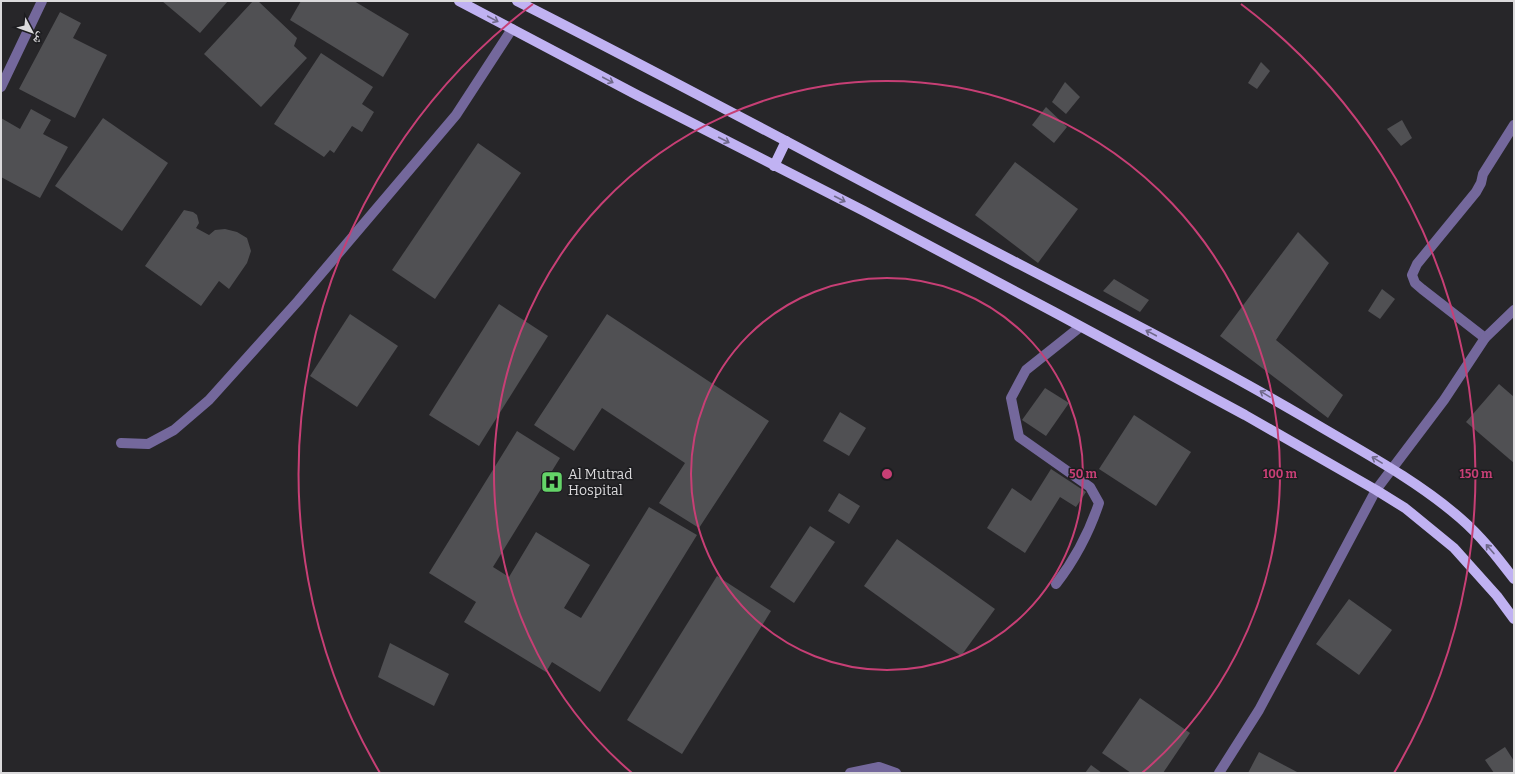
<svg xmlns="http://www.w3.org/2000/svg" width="1515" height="774" viewBox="0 0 1515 774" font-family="Bitter,'Noto Naskh Arabic',serif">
<rect width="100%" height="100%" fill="#272629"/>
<g fill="#505053">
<polygon points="162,1 228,1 200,33"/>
<polygon points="253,1 258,1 297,38 294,46 307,58 261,107 204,54"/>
<polygon points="301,1 354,1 409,34 383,77 290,20"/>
<polygon points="60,12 81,23 73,38 107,55 75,118 19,89"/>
<polygon points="321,53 373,87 362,104 374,112 362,132 352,126 334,153 330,150 324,157 274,124"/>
<polygon points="1261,62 1270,71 1257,89 1248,83"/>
<polygon points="1065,82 1080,97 1066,114 1052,102"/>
<polygon points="1046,107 1067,127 1054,143 1032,125"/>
<polygon points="31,109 51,120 43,134 68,147 40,198 1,177 1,118 20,129"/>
<polygon points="103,118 168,163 122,231 55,186"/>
<polygon points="1402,120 1412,138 1401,146 1387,129"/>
<polygon points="478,143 521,173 435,299 392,270"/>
<polygon points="1015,162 1078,209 1038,263 975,215"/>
<polygon points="184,210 193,212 197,215 199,223 196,228 209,235 215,230 225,229 237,232 247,238 251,251 247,263 229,289 219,281 201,306 145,266"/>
<polygon points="1298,232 1329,263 1276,340 1343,395 1328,418 1220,336"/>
<polygon points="1114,279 1149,300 1140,312 1103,291"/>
<polygon points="1382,289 1395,299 1380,319 1368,311"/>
<polygon points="499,304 548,336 479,446 429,415"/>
<polygon points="350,314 398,346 357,407 310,376"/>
<polygon points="607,314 769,421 699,528 659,503 685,463 602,408 574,451 534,425"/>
<polygon points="1499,384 1514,397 1514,463 1466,422"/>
<polygon points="1045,388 1069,403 1046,436 1022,420"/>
<polygon points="840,412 866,428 849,456 823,441"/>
<polygon points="1134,415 1191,452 1156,506 1099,469"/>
<polygon points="517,431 560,458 493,567 509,577 536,532 590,565 564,608 581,618 649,507 697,535 600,692 552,662 546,672 464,622 476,602 429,573"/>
<polygon points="1051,469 1086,492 1076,507 1060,497 1025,553 987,528 1012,488 1031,501"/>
<polygon points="839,493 860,506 849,524 828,511"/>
<polygon points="810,526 835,542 794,603 770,587"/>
<polygon points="897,539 995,609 961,656 864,586"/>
<polygon points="717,576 771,611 682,754 627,720"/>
<polygon points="1349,599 1392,630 1359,675 1316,644"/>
<polygon points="390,643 449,674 434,706 378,677"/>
<polygon points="1140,698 1190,733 1163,773 1131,773 1102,753"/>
<polygon points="1505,747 1514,761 1514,773 1494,773 1485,760"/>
<polygon points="1259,752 1299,773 1248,773"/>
<polygon points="1091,765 1102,773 1085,773"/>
</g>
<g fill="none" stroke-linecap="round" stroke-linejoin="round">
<g stroke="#74689c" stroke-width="10">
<polyline points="1,87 42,1"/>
<polyline points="1485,338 1422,289 1415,283 1412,275 1417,264 1476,192 1481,183 1483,174 1514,125"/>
<polyline points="121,443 148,444 174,430 209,400 298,301 456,115 512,29"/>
<path d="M1056 584C1076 558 1089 533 1099 503L1090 487 1019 437 1011 398 1026 370 1080 327"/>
<polyline points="850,773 879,767 896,773"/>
<polyline points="1219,773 1259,710 1376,490 1444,400 1485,338 1514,310"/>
</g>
<g stroke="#c0b2f2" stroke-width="10">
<polyline points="459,1 637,95 864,211 1054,312 1245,415 1376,490 1405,508 1454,548 1497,596 1514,619"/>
<path d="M517 1C685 86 850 176 1017 263 1115 314 1214 364 1309 420 1361 451 1415 479 1460 518 1481 536 1498 558 1514 579"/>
<polyline points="774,166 786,141"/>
</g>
</g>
<defs><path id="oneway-shaft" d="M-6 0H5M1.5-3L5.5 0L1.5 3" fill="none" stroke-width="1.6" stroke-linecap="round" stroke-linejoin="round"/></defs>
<g stroke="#6e6889">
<use href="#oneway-shaft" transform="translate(493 19) rotate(28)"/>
<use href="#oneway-shaft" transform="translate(608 80) rotate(28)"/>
<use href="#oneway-shaft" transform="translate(724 140) rotate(27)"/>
<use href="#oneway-shaft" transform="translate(840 199) rotate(27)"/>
<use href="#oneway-shaft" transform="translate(1151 333) rotate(-152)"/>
<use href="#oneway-shaft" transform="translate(1265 394) rotate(-149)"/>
<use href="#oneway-shaft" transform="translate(1377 460) rotate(-149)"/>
<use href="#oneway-shaft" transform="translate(1490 549) rotate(-131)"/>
</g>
<g fill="none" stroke="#c73f75" stroke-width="2">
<circle cx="887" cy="474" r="196"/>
<path d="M632 773A393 393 0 1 1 1142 773"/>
<path d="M380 773A589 589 0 0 1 533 4M1241 4A589 589 0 0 1 1394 773"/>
</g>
<defs>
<g id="hospital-square" transform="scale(1.15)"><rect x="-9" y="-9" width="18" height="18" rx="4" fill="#64d468" stroke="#1d1d20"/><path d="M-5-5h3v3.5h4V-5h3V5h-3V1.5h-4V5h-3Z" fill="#111"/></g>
</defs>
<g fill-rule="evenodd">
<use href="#hospital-square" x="552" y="482"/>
</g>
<g text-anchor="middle" stroke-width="3" stroke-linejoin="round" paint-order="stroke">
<g font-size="14" fill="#dbdadc" stroke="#1d1d20" text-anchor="start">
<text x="568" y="479">Al Mutrad<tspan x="568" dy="16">Hospital</tspan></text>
</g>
</g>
<circle cx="887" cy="474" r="6" fill="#c73f75" stroke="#1d1d20" stroke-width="2"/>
<g font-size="12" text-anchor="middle" font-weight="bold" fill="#c73f75" stroke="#1d1d20" stroke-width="3" stroke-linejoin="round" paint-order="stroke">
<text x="1083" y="478">50 m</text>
<text x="1280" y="478">100 m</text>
<text x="1476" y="478">150 m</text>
</g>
<rect width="1515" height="774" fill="none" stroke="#dbdadc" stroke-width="4"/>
<g transform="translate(32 32) rotate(131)" stroke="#1d1d20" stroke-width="3" paint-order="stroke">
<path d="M0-3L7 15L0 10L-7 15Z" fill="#dbdadc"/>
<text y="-6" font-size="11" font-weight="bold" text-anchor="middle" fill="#dbdadc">ش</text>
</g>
</svg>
